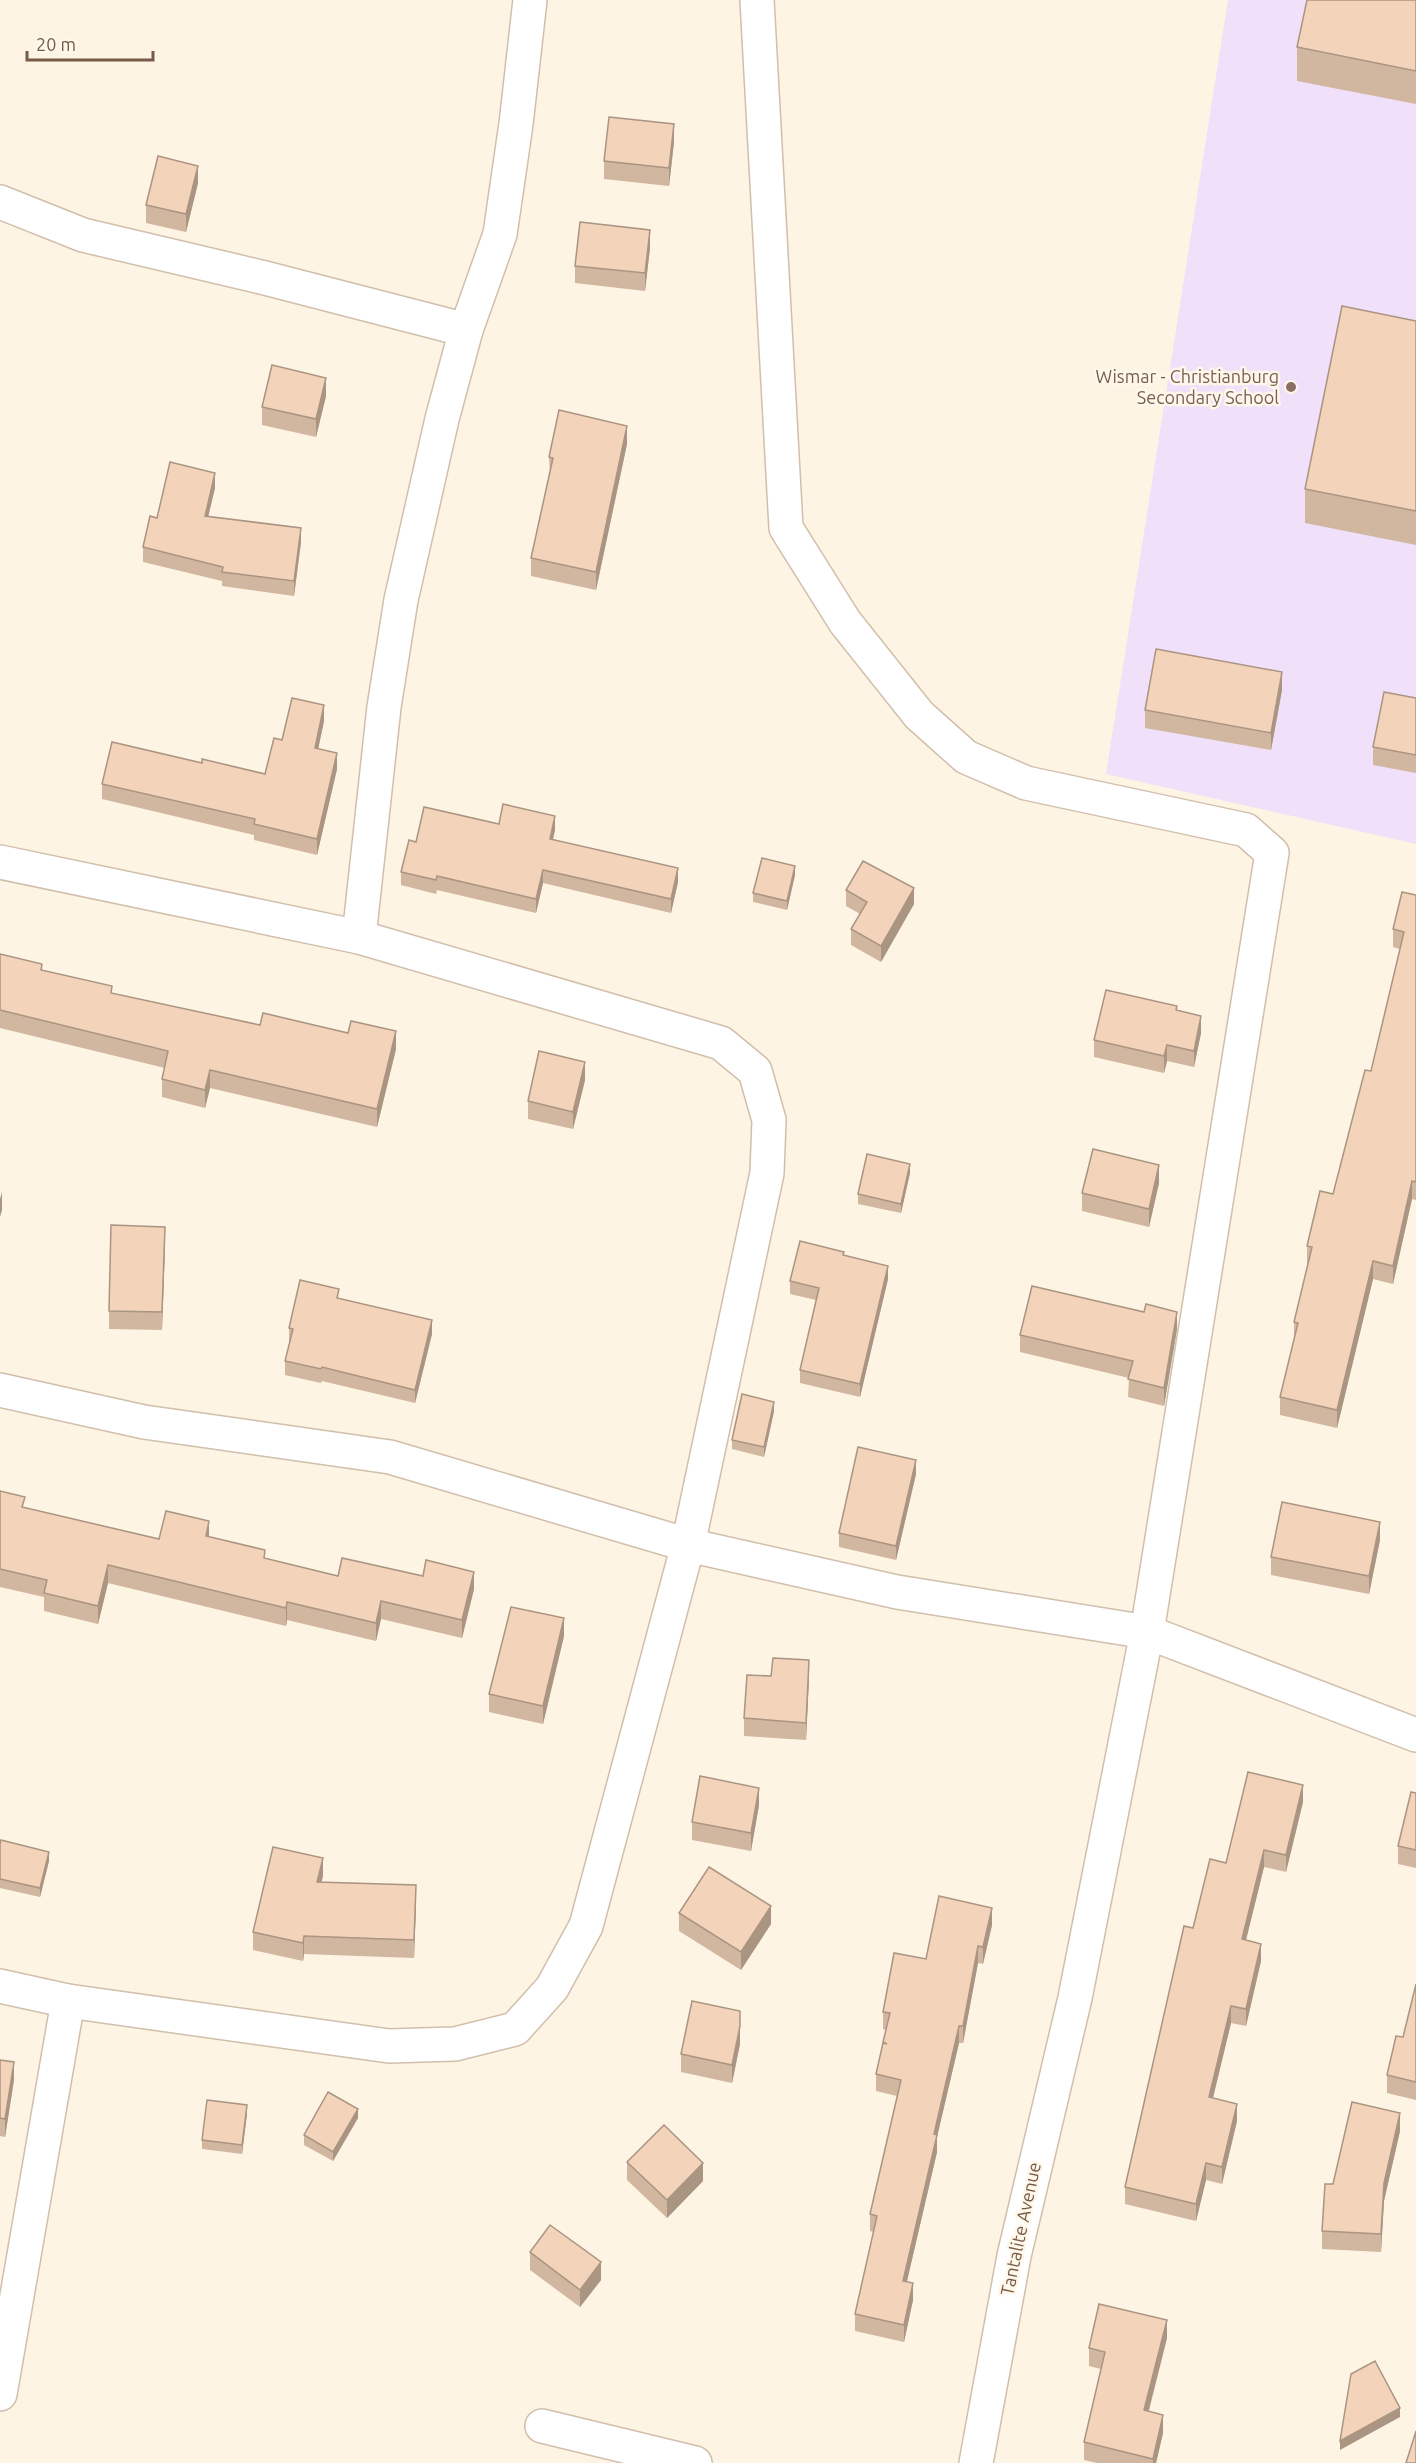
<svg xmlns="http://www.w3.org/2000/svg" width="1416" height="2463" viewBox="0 0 1416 2463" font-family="Ubuntu,sans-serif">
<rect width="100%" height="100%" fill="#fdf4e3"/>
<polygon fill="#f1e0f9" points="1228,0 1416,0 1416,844 1106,774"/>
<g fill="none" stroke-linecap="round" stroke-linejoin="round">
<g stroke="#d1bfac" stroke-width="36">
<g id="minor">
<polyline points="757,0 786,528 845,622 919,715 966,757 1026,783 1246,830 1272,853 1147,1632 1075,1998 1014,2256 976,2463"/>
<polyline points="0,202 83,235 265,278 466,330"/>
<polyline points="0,862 359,937 721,1043 755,1071 769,1120 767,1173 688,1545 586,1926 552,1988 515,2029 455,2044 389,2046 68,2001 0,1986"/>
<polyline points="359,937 384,707 401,600 442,419 466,330 500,234 516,124 530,0"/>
<polyline points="0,1390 144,1422 390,1457 688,1545 897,1592 1147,1632 1416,1735"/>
<polyline points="0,2394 68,2001"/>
<polyline points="542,2426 695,2463"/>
</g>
</g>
<use href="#minor" stroke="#fff" stroke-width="33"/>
</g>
<g fill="#d1b6a0">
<polygon points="1416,0 1416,104 1297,81 1297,47"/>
<polygon points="674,142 669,186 604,179 604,161"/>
<polygon points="198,183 186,232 146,223 146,205"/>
<polygon points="650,248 645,291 575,283 575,266"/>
<polygon points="1416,321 1416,545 1305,523 1305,489"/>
<polygon points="326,396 316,437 262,425 262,407"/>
<polygon points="627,444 596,590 531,576 531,558 550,475 549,457"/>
<polygon points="215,488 208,516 301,542 294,596 222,586 222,581 143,562 143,547 157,518"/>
<polygon points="1282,690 1271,750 1145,728 1145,710"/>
<polygon points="1416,698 1416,773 1373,765 1373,747"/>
<polygon points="324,721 318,749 337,769 317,855 254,840 254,835 102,799 102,784 202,763 265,774 282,740"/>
<polygon points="499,824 555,830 553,839 678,882 671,913 543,883 536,913 437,890 436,894 401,885 401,872 416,842"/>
<polygon points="795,875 787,910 753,902 753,893"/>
<polygon points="846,890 914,904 881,962 851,945 851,929 860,914 846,906"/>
<polygon points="1416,895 1416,1200 1412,1199 1393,1284 1373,1279 1337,1428 1280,1415 1280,1397 1294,1339 1294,1322 1308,1264 1307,1264 1307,1246 1333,1194 1371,1071 1400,949 1393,947 1393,929"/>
<polygon points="0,954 42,970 112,993 260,1025 396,1049 377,1127 210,1088 205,1108 162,1097 162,1079 165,1068 0,1028"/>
<polygon points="1177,1011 1201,1033 1194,1067 1167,1061 1164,1073 1094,1057 1094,1040"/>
<polygon points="585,1080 573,1129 528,1119 528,1101"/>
<polygon points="910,1173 901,1213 858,1204 858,1194"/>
<polygon points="1159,1183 1149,1227 1082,1211 1082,1193"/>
<polygon points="165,1245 162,1330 109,1329 109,1311"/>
<polygon points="844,1256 888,1279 860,1397 800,1383 800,1370 816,1300 790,1294 790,1281"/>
<polygon points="339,1298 432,1334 415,1403 322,1381 321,1383 285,1375 285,1361 290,1341 289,1341 289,1328"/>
<polygon points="1177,1329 1164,1406 1128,1397 1129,1378 1020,1352 1020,1335"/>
<polygon points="774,1411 764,1457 732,1449 732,1440"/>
<polygon points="916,1474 896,1560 839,1547 839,1533"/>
<polygon points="0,1491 25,1508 159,1539 209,1537 265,1558 338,1576 474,1589 462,1638 381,1619 376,1641 287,1620 286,1626 108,1583 98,1624 44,1611 44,1597 0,1587"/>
<polygon points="1380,1540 1369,1594 1271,1575 1271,1557"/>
<polygon points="564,1636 543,1724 489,1712 489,1694"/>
<polygon points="809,1678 806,1740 744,1736 744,1718"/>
<polygon points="1416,1793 1416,1868 1398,1864 1398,1846"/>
<polygon points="1303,1802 1286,1872 1264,1867 1246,1940 1261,1961 1246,2026 1231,2023 1213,2098 1237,2121 1222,2184 1206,2180 1196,2221 1125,2204 1125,2187 1193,1928"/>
<polygon points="759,1805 751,1851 692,1840 692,1822"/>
<polygon points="0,1844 49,1861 40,1897 0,1888"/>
<polygon points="323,1876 321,1882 416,1903 414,1958 304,1954 303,1961 253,1950 253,1932"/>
<polygon points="679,1913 771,1924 741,1970 679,1931"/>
<polygon points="992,1925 983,1964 978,1963 963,2043 959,2043 937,2137 937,2152 907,2281 913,2300 904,2342 855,2331 855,2314 874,2232 870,2231 870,2214 897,2096 876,2091 876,2074 886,2030 883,2029 883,2012 926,1959"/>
<polygon points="1416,1984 1416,2100 1387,2093 1387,2075 1403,2037"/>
<polygon points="740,2044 732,2083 681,2072 681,2054"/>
<polygon points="0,2060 14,2080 5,2137 0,2136"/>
<polygon points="247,2114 242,2154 202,2149 202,2140"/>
<polygon points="358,2118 333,2161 304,2145 304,2135"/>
<polygon points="1400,2131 1384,2201 1381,2252 1322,2249 1322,2231 1333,2184"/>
<polygon points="627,2162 703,2181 667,2218 627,2180"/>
<polygon points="530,2252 601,2280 580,2307 530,2270"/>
<polygon points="1167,2338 1149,2411 1163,2433 1156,2463 1097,2463 1084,2460 1084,2442 1101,2369 1089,2366 1089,2348"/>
</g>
<g fill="#aa9482">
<polygon points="674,124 674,142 669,186 669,168"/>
<polygon points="198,166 198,183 186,232 186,214"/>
<polygon points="650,230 650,248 645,291 645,273"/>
<polygon points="326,378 326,396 316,437 316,419"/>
<polygon points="627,426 627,444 596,590 596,572"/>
<polygon points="215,473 215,488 205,530 205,516"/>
<polygon points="301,528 301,542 294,596 294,581"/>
<polygon points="1282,672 1282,690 1271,750 1271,733"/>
<polygon points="324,705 324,721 315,764 315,748"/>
<polygon points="337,753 337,769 317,855 317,839"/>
<polygon points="555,816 555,830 550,852 550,839"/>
<polygon points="795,866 795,875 787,910 787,901"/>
<polygon points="678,868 678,882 671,913 671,899"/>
<polygon points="543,870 543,883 536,913 536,899"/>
<polygon points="914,888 914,904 881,962 881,946"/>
<polygon points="1201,1016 1201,1033 1194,1067 1194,1051"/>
<polygon points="396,1031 396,1049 377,1127 377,1109"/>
<polygon points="1167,1045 1167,1061 1164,1073 1164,1056"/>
<polygon points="585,1062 585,1080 573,1129 573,1112"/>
<polygon points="210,1070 210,1088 205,1108 205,1090"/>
<polygon points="910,1164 910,1173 901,1213 901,1204"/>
<polygon points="1159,1165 1159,1183 1149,1227 1149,1209"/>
<polygon points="1412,1181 1412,1199 1393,1284 1393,1266"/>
<polygon points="2,1192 2,1210 0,1217 0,1199"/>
<polygon points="165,1227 165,1245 162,1330 162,1312"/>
<polygon points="1373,1261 1373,1279 1337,1428 1337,1410"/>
<polygon points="888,1266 888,1279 860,1397 860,1384"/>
<polygon points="1177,1312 1177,1329 1164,1406 1164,1388"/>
<polygon points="432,1320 432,1334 415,1403 415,1390"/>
<polygon points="774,1402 774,1411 764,1457 764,1447"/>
<polygon points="916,1460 916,1474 896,1560 896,1546"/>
<polygon points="209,1521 209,1538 206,1536"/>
<polygon points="1380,1522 1380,1540 1369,1594 1369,1576"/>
<polygon points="108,1565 108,1583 98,1624 98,1606"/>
<polygon points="474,1572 474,1589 462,1638 462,1620"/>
<polygon points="381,1601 381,1619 376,1641 376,1623"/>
<polygon points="287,1602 287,1620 286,1626 286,1608"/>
<polygon points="564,1618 564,1636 543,1724 543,1706"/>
<polygon points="809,1660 809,1678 806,1740 806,1723"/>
<polygon points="1303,1785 1303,1802 1286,1872 1286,1855"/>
<polygon points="759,1788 759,1805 751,1851 751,1833"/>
<polygon points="1264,1850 1264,1867 1242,1956 1242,1939"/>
<polygon points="49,1852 49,1861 40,1897 40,1888"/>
<polygon points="323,1858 323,1876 317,1900 317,1882"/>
<polygon points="416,1885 416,1903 414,1958 414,1940"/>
<polygon points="771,1906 771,1924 741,1970 741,1952"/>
<polygon points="992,1908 992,1925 983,1964 983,1947"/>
<polygon points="304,1936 304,1954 303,1961 303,1943"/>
<polygon points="1261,1944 1261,1961 1246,2026 1246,2009"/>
<polygon points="978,1946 978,1963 963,2043 963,2026"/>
<polygon points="1231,2006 1231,2023 1209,2114 1209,2097"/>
<polygon points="740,2026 740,2044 732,2083 732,2065"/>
<polygon points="959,2026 959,2043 937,2137 937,2152 903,2298 903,2281 934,2134"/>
<polygon points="14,2062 14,2080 5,2137 5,2119"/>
<polygon points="1237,2104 1237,2121 1222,2184 1222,2167"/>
<polygon points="247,2105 247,2114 242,2154 242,2145"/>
<polygon points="358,2109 358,2118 333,2161 333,2152"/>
<polygon points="1400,2113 1400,2131 1384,2201 1381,2252 1381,2234 1384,2183"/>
<polygon points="703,2163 703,2181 667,2218 667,2200"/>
<polygon points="1206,2163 1206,2180 1196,2221 1196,2204"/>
<polygon points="601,2262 601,2280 580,2307 580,2290"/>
<polygon points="913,2283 913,2300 904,2342 904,2325"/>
<polygon points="1167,2320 1167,2338 1144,2428 1144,2410"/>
<polygon points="1400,2408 1400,2417 1340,2450 1340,2441"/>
<polygon points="1163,2415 1163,2433 1156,2463 1153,2463 1153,2459"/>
</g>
<g fill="#f3d4ba" stroke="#aa9482" stroke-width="1.5">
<polygon points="1307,0 1416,0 1416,71 1297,47"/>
<polygon points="609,117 674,124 669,168 604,161"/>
<polygon points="158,156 198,166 186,214 146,205"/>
<polygon points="580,222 650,230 645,273 575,266"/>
<polygon points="1342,306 1416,321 1416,511 1305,489"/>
<polygon points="272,365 326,378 316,419 262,407"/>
<polygon points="559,410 627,426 596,572 531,558 553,458 549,457"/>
<polygon points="170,462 215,473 205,516 301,528 294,581 222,572 223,567 143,547 150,516 157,518"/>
<polygon points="1156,649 1282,672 1271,733 1145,710"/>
<polygon points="1384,692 1416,698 1416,755 1373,747"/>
<polygon points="292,698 324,705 315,748 337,753 317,839 254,824 255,819 102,784 112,742 202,763 202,759 265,774 274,738 282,740"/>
<polygon points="503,804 555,816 550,839 678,868 671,899 543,870 536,899 437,876 436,880 401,872 409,840 416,842 424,807 499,824"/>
<polygon points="762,858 795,866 787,901 753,893"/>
<polygon points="863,861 914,888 881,946 851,929 867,902 846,890"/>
<polygon points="1402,892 1416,895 1416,1182 1412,1181 1393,1266 1373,1261 1337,1410 1280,1397 1298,1323 1294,1322 1312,1247 1307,1246 1320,1191 1333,1194 1365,1070 1371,1071 1404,932 1393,929"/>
<polygon points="0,954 42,964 41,970 112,986 111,993 260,1025 263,1013 348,1033 351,1021 396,1031 377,1109 210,1070 205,1090 162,1079 168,1051 0,1010"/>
<polygon points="1106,990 1177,1006 1176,1010 1201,1016 1194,1051 1167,1045 1164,1056 1094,1040"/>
<polygon points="539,1051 585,1062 573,1112 528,1101"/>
<polygon points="1093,1149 1159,1165 1149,1209 1082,1193"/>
<polygon points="867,1154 910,1164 901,1204 858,1194"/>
<polygon points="111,1225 165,1227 162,1312 109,1311"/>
<polygon points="800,1241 844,1252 843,1255 888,1266 860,1384 800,1370 819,1288 790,1281"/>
<polygon points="300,1280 339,1289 337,1298 432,1320 415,1390 322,1367 321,1369 285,1361 293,1329 289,1328"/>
<polygon points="1032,1286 1144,1312 1146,1304 1177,1312 1164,1388 1128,1379 1133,1361 1020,1335"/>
<polygon points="742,1394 774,1402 764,1447 732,1440"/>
<polygon points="858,1447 916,1460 896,1546 839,1533"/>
<polygon points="0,1491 25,1497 22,1507 159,1539 166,1511 209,1521 206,1536 265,1550 264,1558 338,1576 342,1558 423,1576 426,1560 474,1572 462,1620 381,1601 376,1623 287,1602 286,1608 108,1565 98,1606 44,1593 47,1580 0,1569"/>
<polygon points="1282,1502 1380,1522 1369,1576 1271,1557"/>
<polygon points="511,1607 564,1618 543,1706 489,1694"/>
<polygon points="773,1658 809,1660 806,1723 744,1718 747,1675 771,1676"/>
<polygon points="1248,1772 1303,1785 1286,1855 1264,1850 1242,1939 1261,1944 1246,2009 1231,2006 1209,2097 1237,2104 1222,2167 1206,2163 1196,2204 1125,2187 1184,1926 1193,1928 1210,1859 1226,1863"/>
<polygon points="700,1776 759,1788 751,1833 692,1822"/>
<polygon points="1411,1792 1416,1793 1416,1850 1398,1846"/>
<polygon points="1,1840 49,1852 40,1888 0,1879 0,1844"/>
<polygon points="273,1847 323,1858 317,1882 416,1885 414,1940 304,1936 303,1943 253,1932"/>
<polygon points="709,1867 771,1906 741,1952 679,1913"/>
<polygon points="939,1896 992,1908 983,1947 978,1946 963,2026 959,2026 934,2134 937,2135 903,2281 913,2283 904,2325 855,2314 877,2216 870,2214 901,2080 876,2074 883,2043 887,2044 883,2042 890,2013 883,2012 894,1953 926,1959"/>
<polygon points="1416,1984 1416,2082 1387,2075 1396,2036 1403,2037"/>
<polygon points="692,2001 740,2011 740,2026 732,2065 681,2054"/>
<polygon points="0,2060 14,2062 5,2119 0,2118"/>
<polygon points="328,2092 358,2109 333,2152 304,2135"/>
<polygon points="207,2100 247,2105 242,2145 202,2140"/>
<polygon points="1352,2102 1400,2113 1384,2183 1381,2234 1322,2231 1325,2184 1333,2184"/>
<polygon points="664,2125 703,2163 667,2200 627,2162"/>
<polygon points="550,2225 601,2262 580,2290 530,2252"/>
<polygon points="1099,2304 1167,2320 1144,2410 1163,2415 1153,2459 1084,2442 1105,2352 1089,2348"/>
<polygon points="1375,2361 1400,2408 1340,2441 1351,2374"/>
<polygon points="1416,2431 1416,2463 1406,2463"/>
</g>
<circle fill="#8d6e63" stroke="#fff8ea" stroke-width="2" cx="1291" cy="387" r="6"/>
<g text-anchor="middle" stroke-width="5" stroke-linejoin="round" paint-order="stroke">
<g font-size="18" fill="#785e54" stroke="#fff8ea" text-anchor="end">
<text x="1279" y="383">Wismar - Christianburg<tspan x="1279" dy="21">Secondary School</tspan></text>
</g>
<g font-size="18" fill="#765b48" stroke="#fff8ea">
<text transform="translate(1021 2229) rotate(-78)" y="6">Tantalite Avenue</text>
</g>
</g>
<path d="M27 51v9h126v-9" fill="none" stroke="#765b48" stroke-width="3"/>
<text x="36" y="51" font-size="18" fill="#765b48" stroke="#fff8ea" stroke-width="4.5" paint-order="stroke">20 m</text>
</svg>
